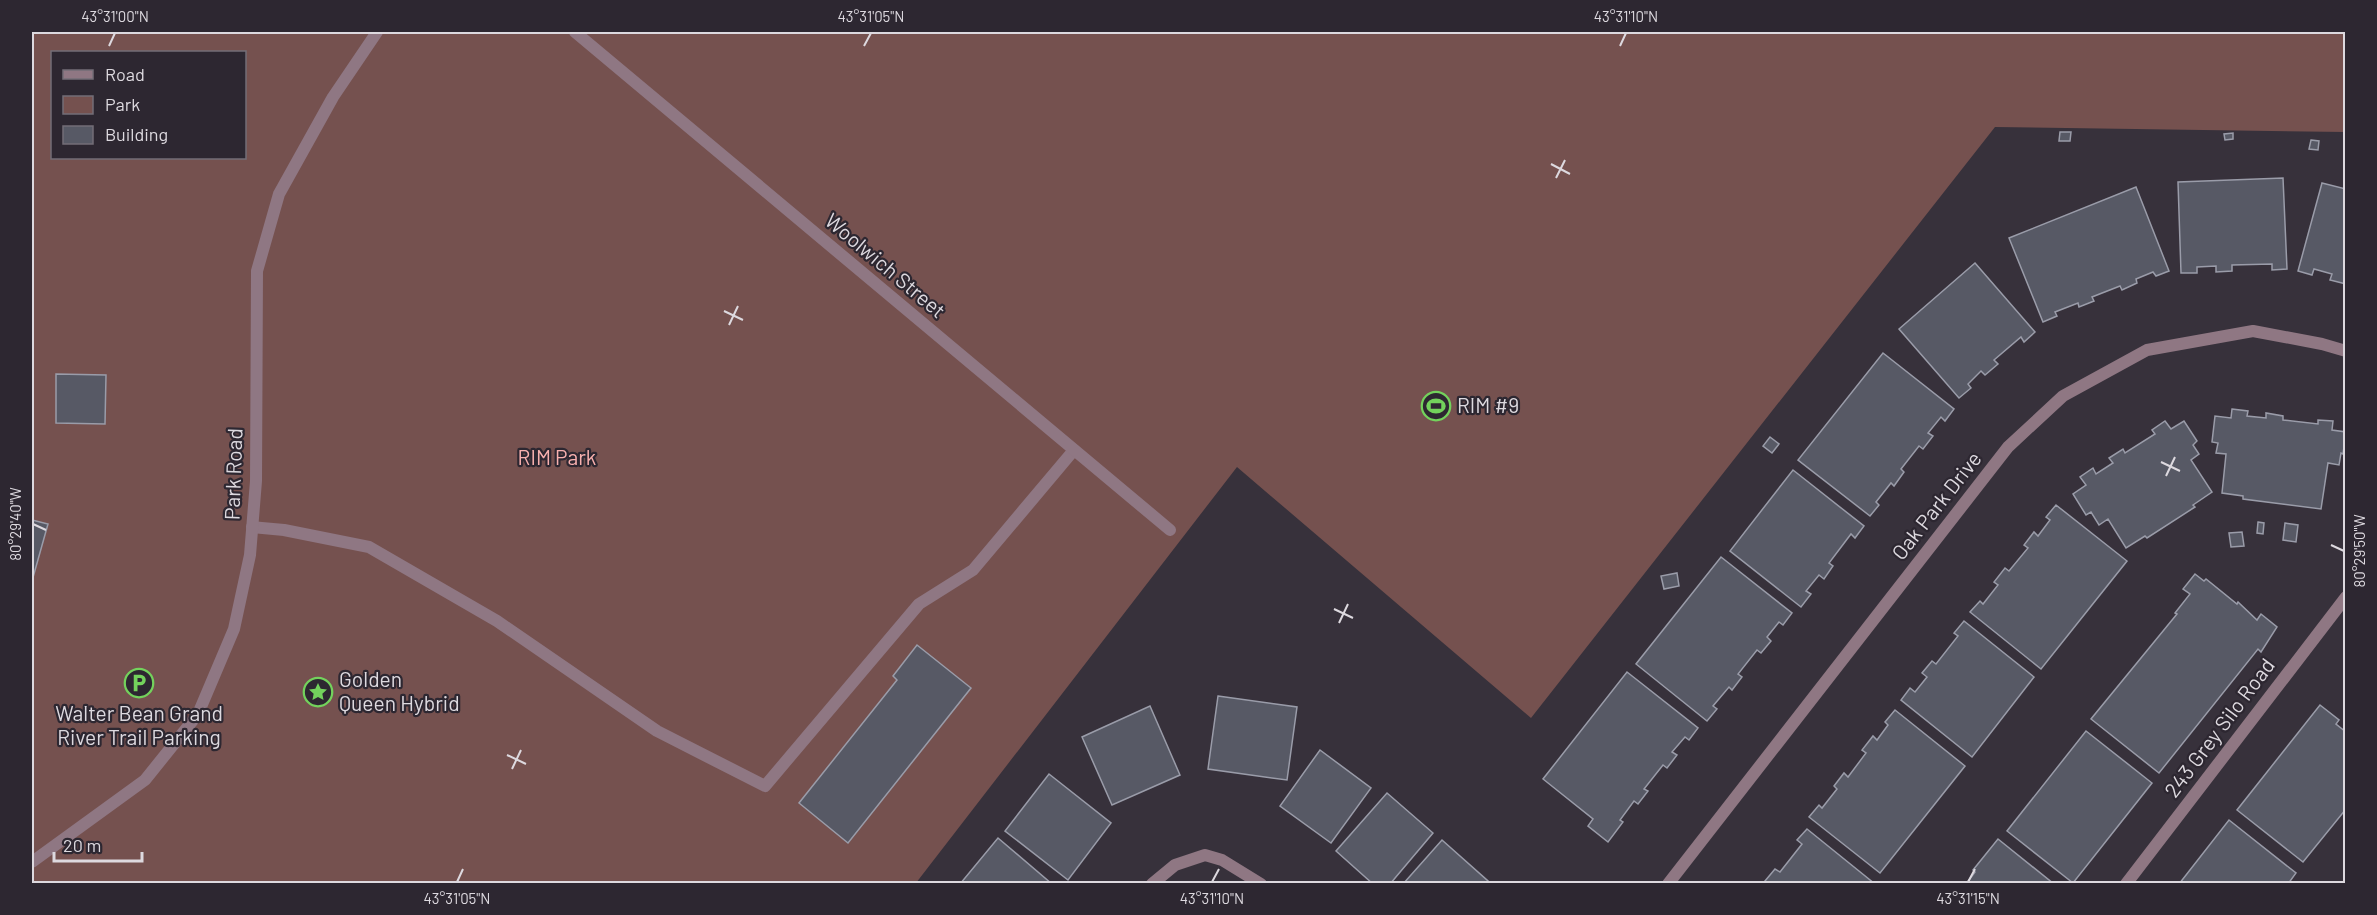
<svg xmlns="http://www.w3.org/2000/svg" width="2377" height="915" viewBox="0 0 2377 915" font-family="Barlow,sans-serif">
<rect width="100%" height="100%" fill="#37313b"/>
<path fill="#75514f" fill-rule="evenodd" d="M32 32H2345L2346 132 1995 127 1531 718 1237 467 916 883 32 884ZM52 52H244V158H52Z"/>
<g fill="#575965" stroke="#9a9ca9" stroke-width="1.5">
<polygon points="2060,132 2071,132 2070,141 2059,141"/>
<polygon points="2233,133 2233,139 2225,140 2224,134"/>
<polygon points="2311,140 2319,141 2318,150 2309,149"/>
<polygon points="2283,178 2287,269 2272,270 2272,264 2232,265 2232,271 2216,272 2216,266 2197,267 2197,273 2181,273 2178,182"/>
<polygon points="2322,183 2346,189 2346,284 2330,280 2332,274 2314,269 2312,275 2298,271"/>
<polygon points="2136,187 2169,271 2156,276 2153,272 2136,279 2137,283 2122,290 2120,286 2092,297 2094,301 2079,307 2078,303 2055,312 2057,316 2043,322 2009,238"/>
<polygon points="1975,263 2035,332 2024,342 2021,337 1994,360 1998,364 1985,375 1981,371 1968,384 1971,388 1959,398 1899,329"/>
<polygon points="1883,353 1954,409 1945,421 1941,417 1928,433 1933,436 1923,449 1919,446 1901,469 1904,472 1894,486 1891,483 1876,502 1879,505 1870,516 1798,460"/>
<polygon points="56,374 106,375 105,424 56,423"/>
<polygon points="2232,409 2248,411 2247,416 2266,418 2266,413 2283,416 2283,420 2318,424 2318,420 2333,421 2332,430 2346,432 2343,454 2341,453 2339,465 2328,463 2321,509 2243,499 2243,496 2222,493 2226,454 2216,453 2218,443 2212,442 2215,416 2231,418"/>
<polygon points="2165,421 2171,429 2184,421 2197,441 2193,445 2199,454 2191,460 2212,492 2193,505 2195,507 2147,538 2145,536 2126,548 2108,519 2099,525 2091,512 2086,515 2073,494 2086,485 2080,477 2093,468 2096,474 2113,463 2109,458 2123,449 2125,453 2155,434 2152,430"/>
<polygon points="1770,437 1779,444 1772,453 1763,446"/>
<polygon points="1793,470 1864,526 1855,538 1851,534 1829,563 1833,566 1824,579 1819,575 1806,591 1811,594 1801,607 1730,551"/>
<polygon points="2056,505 2127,561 2041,669 1970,612 1980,601 1983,604 1998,585 1994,582 2005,568 2009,571 2028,548 2024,545 2034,532 2038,536 2050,520 2046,517"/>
<polygon points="32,520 48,524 32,581"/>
<polygon points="2258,522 2264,523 2263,534 2257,533"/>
<polygon points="2285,523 2298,525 2296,542 2283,540"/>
<polygon points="2242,532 2244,546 2231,547 2229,533"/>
<polygon points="1721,557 1792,613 1783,625 1779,622 1767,637 1771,641 1761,653 1757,650 1738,674 1742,677 1732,690 1729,687 1713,706 1717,709 1707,721 1636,664"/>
<polygon points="1677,573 1679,586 1664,589 1661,576"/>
<polygon points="2195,574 2204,581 2206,579 2237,604 2238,602 2257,620 2261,614 2277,627 2261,652 2258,649 2159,773 2091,719 2177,614 2175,613 2190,594 2183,589"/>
<polygon points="1964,621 2034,677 1972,757 1901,700 1910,688 1915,692 1927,677 1922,673 1932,661 1936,664 1958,636 1954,633"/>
<polygon points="917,645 971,688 848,843 799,803 897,680 893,676"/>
<polygon points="1627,672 1698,728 1689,740 1685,737 1672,752 1677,755 1667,768 1663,765 1644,789 1648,791 1638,804 1634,801 1620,820 1623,822 1608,842 1588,826 1593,819 1543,779"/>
<polygon points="1218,696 1297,707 1287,780 1208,769"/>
<polygon points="2320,705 2339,720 2336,724 2346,732 2346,809 2303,862 2237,810"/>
<polygon points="1150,706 1180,775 1112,805 1082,737"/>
<polygon points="1895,710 1965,766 1880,873 1809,817 1819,805 1822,808 1837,789 1834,786 1844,773 1848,777 1866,753 1862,750 1873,736 1877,740 1888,725 1885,722"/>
<polygon points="2086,731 2152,783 2073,883 2007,831"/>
<polygon points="1320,750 1371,788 1331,843 1280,806"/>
<polygon points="1049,774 1111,823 1068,880 1005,831"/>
<polygon points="1387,793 1433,833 1390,884 1373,884 1336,851"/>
<polygon points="2229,820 2296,873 2288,884 2179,884"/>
<polygon points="1807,829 1875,884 1768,884 1765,881 1775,869 1780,872 1802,844 1797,840"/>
<polygon points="998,838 1052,884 960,884"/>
<polygon points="1998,839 2054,884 1966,884 1975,872 1973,870"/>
<polygon points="1442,840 1488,881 1486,884 1403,884"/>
</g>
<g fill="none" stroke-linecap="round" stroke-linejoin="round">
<g stroke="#8f7783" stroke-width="12">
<polyline points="252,527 284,530 369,547 497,621 657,731 765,786 919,604 973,570 1074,450"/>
<polyline points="2126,884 2346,597"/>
</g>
<g stroke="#8f7783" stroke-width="12">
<polyline points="575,32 1170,530"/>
<polyline points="32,862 145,780 198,714 234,629 250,555 256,481 257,271 279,194 333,97 377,32"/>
<polyline points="1152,884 1175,865 1205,855 1222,860 1261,884"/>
<polyline points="1668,884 2008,447 2063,396 2147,350 2253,331 2322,344 2346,351"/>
</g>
</g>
<path fill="none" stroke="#ddd9df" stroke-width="2" d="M109 46 115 33M864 46 871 33M1620 46 1626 33M1551 164 1570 174M1556 178 1565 160M724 311 743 320M729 325 738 306M2161 462 2180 471M2166 476 2175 457M33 524 46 530M2331 545 2344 551M1334 609 1353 618M1339 623 1348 604M507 755 526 764M512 769 521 750M457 882 463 869M1212 882 1219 869M1968 882 1975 869"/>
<defs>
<g id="stadium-ring" transform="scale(1.5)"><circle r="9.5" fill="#2d2731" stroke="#73d25c" stroke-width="1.5"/><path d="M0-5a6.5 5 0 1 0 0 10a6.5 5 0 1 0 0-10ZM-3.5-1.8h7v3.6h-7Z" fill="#73d25c"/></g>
<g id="parking-ring" transform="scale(1.5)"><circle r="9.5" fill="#2d2731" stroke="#73d25c" stroke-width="1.5"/><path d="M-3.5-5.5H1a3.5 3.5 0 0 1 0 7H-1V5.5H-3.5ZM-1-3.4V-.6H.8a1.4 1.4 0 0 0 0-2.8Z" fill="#73d25c"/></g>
<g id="sight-ring" transform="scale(1.5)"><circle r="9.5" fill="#2d2731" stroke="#73d25c" stroke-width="1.5"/><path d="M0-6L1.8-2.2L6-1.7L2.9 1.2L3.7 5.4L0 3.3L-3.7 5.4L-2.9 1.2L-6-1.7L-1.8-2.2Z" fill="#73d25c"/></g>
</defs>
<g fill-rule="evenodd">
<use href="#stadium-ring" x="1436" y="406"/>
<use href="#parking-ring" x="139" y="683"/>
<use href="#sight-ring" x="318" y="692"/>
</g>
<g text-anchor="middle" stroke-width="4.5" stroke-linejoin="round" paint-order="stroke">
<g font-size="21" fill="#ddd9df" stroke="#2d2731">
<text transform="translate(885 266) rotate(40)" y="7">Woolwich Street</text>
<text transform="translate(234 474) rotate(-88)" y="7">Park Road</text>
<text transform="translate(1937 506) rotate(-52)" y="7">Oak Park Drive</text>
<text transform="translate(2220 728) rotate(-53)" y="7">243 Grey Silo Road</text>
</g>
<g font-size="21" fill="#ddd9df" stroke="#2d2731" text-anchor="start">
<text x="1457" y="413">RIM #9</text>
<text x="339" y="687">Golden<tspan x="339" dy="24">Queen Hybrid</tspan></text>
<text x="139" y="721" text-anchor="middle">Walter Bean Grand<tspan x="139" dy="24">River Trail Parking</tspan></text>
</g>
<g font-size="21" fill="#f9b1af" stroke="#2d2731">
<text x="557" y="465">RIM Park</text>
</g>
</g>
<rect width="2377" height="915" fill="none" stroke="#2d2731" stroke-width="66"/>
<rect x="51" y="51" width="195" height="108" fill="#2d2731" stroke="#736e77" stroke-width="1.5"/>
<rect x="63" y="70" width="30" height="9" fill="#8f7783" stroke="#736e77" stroke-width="1.5"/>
<text x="105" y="81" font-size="18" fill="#ddd9df">Road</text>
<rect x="63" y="96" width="30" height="18" fill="#75514f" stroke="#736e77" stroke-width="1.5"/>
<text x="105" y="111" font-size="18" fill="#ddd9df">Park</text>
<rect x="63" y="126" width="30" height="18" fill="#575965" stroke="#736e77" stroke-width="1.5"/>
<text x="105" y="141" font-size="18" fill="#ddd9df">Building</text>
<path d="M54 852v9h88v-9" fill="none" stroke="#ddd9df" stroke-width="3"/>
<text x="63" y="852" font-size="18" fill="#ddd9df" stroke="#2d2731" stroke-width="4.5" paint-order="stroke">20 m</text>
<rect x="33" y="33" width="2311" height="849" fill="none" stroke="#ddd9df" stroke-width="2"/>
<g font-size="15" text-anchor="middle" fill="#ddd9df">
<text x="115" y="22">43°31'00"N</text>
<text x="871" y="22">43°31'05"N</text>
<text x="1626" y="22">43°31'10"N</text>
<text transform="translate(16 524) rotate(-90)" y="5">80°29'40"W</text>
<text transform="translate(2360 551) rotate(-90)" y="5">80°29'50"W</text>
<text x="457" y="904">43°31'05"N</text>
<text x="1212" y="904">43°31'10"N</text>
<text x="1968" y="904">43°31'15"N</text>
</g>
</svg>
